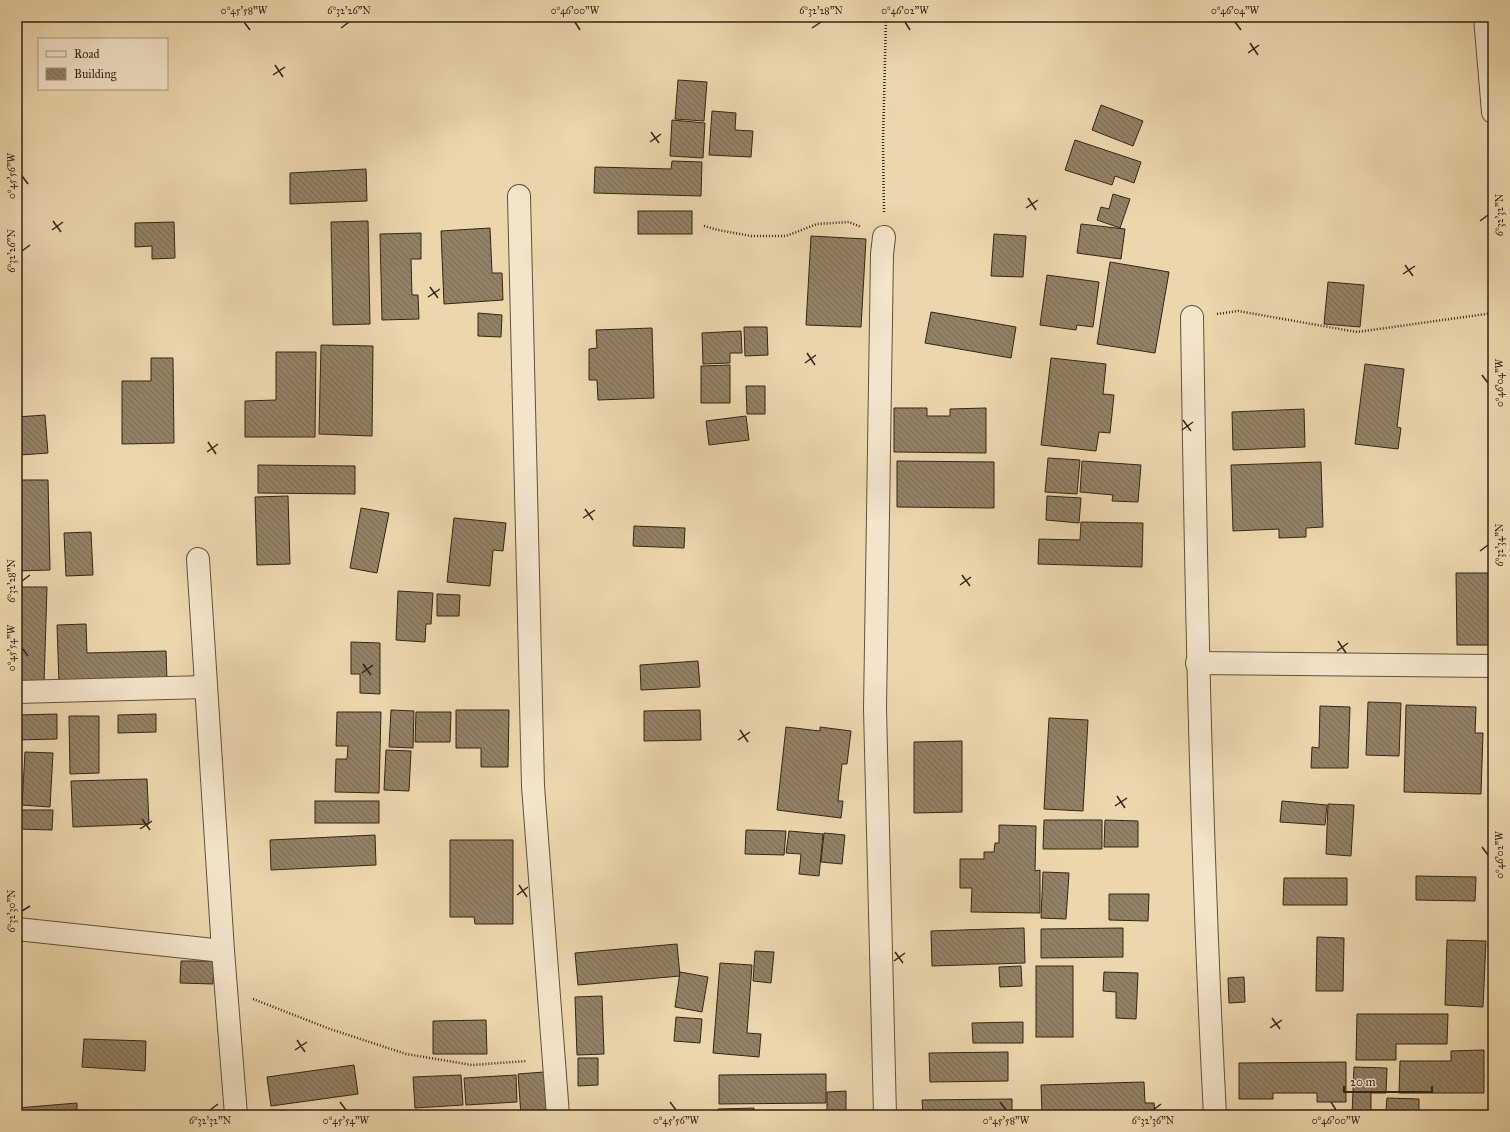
<svg xmlns="http://www.w3.org/2000/svg" width="1510" height="1132" viewBox="0 0 1510 1132" font-family="'IM FELL Great Primer',serif">
<defs>
<pattern id="building-back-hatch" width="6" height="6" patternUnits="userSpaceOnUse"><rect width="6" height="6" fill="#928265"/><path d="M-1 5l2 2M0 0l6 6M5-1l2 2" fill="none" stroke="#786a52"/></pattern>
</defs>
<rect width="100%" height="100%" fill="#ecd7ad"/>
<filter id="stains"><feTurbulence type="fractalNoise" baseFrequency=".005" numOctaves="4"/><feColorMatrix values="0 0 0 0 .2 0 0 0 0 .09 0 0 0 0 .02 0 0 0 .5 -.17"/></filter>
<radialGradient id="worn" r=".72"><stop offset=".6" stop-color="#630" stop-opacity="0"/><stop offset="1" stop-color="#630" stop-opacity=".3"/></radialGradient>
<g fill="url(#building-back-hatch)" stroke="#302618">
<polygon points="678,80 707,82 704,121 675,119"/>
<polygon points="1101,105 1143,121 1133,146 1092,130"/>
<polygon points="712,111 736,113 735,130 753,131 751,157 709,155"/>
<polygon points="672,120 705,123 703,158 670,156"/>
<polygon points="1075,140 1141,162 1134,183 1115,176 1112,185 1065,170"/>
<polygon points="672,161 702,162 701,196 594,193 595,167 671,169"/>
<polygon points="366,169 367,201 290,204 290,173"/>
<polygon points="1113,194 1130,199 1120,228 1097,220 1101,207 1109,209"/>
<rect x="638" y="211" width="54" height="23"/>
<polygon points="368,221 370,324 333,325 331,222"/>
<polygon points="174,222 175,258 152,259 152,246 135,247 135,223"/>
<polygon points="1081,224 1125,229 1121,259 1077,253"/>
<polygon points="490,228 492,273 502,273 503,300 444,304 441,231"/>
<polygon points="421,233 421,259 411,259 412,295 418,295 419,319 382,320 380,234"/>
<polygon points="994,234 1026,236 1023,277 991,276"/>
<polygon points="811,236 866,239 861,327 806,325"/>
<polygon points="1110,262 1169,272 1155,353 1097,344"/>
<polygon points="1047,275 1099,282 1093,327 1077,325 1076,330 1040,325"/>
<polygon points="1328,282 1364,285 1360,327 1324,324"/>
<polygon points="931,312 1016,327 1011,358 925,343"/>
<polygon points="478,313 502,315 501,337 478,336"/>
<polygon points="744,327 767,327 768,355 745,356"/>
<polygon points="652,328 654,398 598,400 597,380 589,380 589,349 597,348 596,330"/>
<polygon points="741,331 742,353 730,353 730,363 703,364 702,333"/>
<polygon points="321,345 373,346 372,436 319,434"/>
<polygon points="276,352 316,352 315,437 245,437 245,401 276,400"/>
<polygon points="151,358 173,358 174,443 122,444 122,381 151,381"/>
<polygon points="1051,358 1106,364 1103,394 1114,395 1110,433 1099,432 1096,451 1041,445"/>
<polygon points="1365,364 1404,369 1397,427 1401,428 1398,449 1355,444"/>
<polygon points="730,365 730,403 701,403 701,366"/>
<polygon points="746,386 765,386 765,414 747,414"/>
<polygon points="894,408 927,408 927,416 950,416 950,409 986,408 986,453 894,452"/>
<polygon points="1304,409 1305,447 1233,450 1232,412"/>
<polygon points="45,415 48,453 20,455 17,417"/>
<polygon points="746,416 749,440 709,445 706,421"/>
<polygon points="1048,458 1080,460 1077,494 1045,492"/>
<polygon points="897,461 994,462 994,508 897,507"/>
<polygon points="1082,461 1141,465 1138,502 1112,501 1113,495 1080,492"/>
<polygon points="1321,462 1323,527 1306,528 1306,537 1279,538 1279,529 1233,531 1231,465"/>
<polygon points="258,465 355,466 355,494 258,493"/>
<polygon points="17,480 48,480 50,570 17,571"/>
<polygon points="288,496 290,564 257,565 255,497"/>
<polygon points="1047,496 1081,498 1079,523 1046,520"/>
<polygon points="361,508 389,513 377,573 350,568"/>
<polygon points="454,518 506,523 503,551 493,550 490,586 447,582"/>
<polygon points="1081,522 1143,523 1142,567 1038,564 1039,539 1080,540"/>
<polygon points="634,526 685,528 684,548 633,546"/>
<polygon points="91,532 93,575 66,576 64,533"/>
<polygon points="1456,573 1493,573 1493,645 1457,645"/>
<polygon points="19,587 47,587 44,684 17,684"/>
<polygon points="398,591 433,593 431,624 426,624 425,642 396,640"/>
<polygon points="437,594 460,595 459,616 437,616"/>
<polygon points="86,624 87,653 166,651 167,680 59,683 57,625"/>
<polygon points="351,642 380,643 380,694 360,693 360,674 351,674"/>
<polygon points="698,661 700,687 641,690 640,665"/>
<polygon points="1368,702 1401,703 1399,756 1366,755"/>
<polygon points="1406,705 1476,707 1475,733 1483,733 1481,794 1404,792"/>
<polygon points="1320,706 1350,707 1348,768 1311,768 1312,747 1319,748"/>
<polygon points="391,710 414,711 413,748 389,747"/>
<polygon points="456,710 509,710 508,767 481,767 481,748 456,748"/>
<polygon points="700,710 701,740 644,741 644,711"/>
<polygon points="337,712 381,712 379,793 335,792 336,759 347,759 348,746 336,746"/>
<polygon points="416,712 451,712 450,742 415,742"/>
<polygon points="57,714 57,739 17,740 17,715"/>
<polygon points="156,714 156,732 118,733 118,715"/>
<polygon points="69,716 99,716 99,773 70,774"/>
<polygon points="1049,718 1088,720 1083,811 1044,809"/>
<polygon points="786,727 820,731 820,727 851,731 847,764 842,764 838,801 843,801 841,818 777,810"/>
<polygon points="962,741 962,812 914,813 914,742"/>
<polygon points="386,750 411,751 409,791 384,790"/>
<polygon points="25,752 53,753 50,807 22,805"/>
<polygon points="147,779 149,824 73,827 71,781"/>
<rect x="315" y="801" width="64" height="22"/>
<polygon points="1282,801 1327,805 1325,825 1280,822"/>
<polygon points="1328,804 1354,805 1351,856 1326,854"/>
<polygon points="19,810 53,810 52,830 18,829"/>
<polygon points="1044,820 1102,820 1102,849 1043,849"/>
<polygon points="1105,820 1138,821 1138,847 1104,847"/>
<polygon points="999,825 1036,826 1035,871 1040,870 1040,913 971,912 972,888 960,888 960,859 984,859 984,852 994,852 995,843 999,843"/>
<polygon points="746,830 786,831 784,855 745,854"/>
<polygon points="789,831 823,834 819,876 799,874 801,854 786,853"/>
<polygon points="824,833 845,835 842,864 821,862"/>
<polygon points="375,835 376,865 271,870 270,840"/>
<polygon points="450,840 513,840 513,924 475,924 474,917 450,917"/>
<polygon points="1043,872 1069,873 1066,919 1041,918"/>
<polygon points="1416,876 1476,877 1475,901 1416,900"/>
<polygon points="1284,878 1347,878 1347,905 1283,905"/>
<polygon points="1109,894 1149,894 1148,921 1109,920"/>
<polygon points="1024,928 1025,963 932,966 931,931"/>
<polygon points="1123,928 1123,957 1041,958 1041,929"/>
<polygon points="1317,937 1344,938 1343,991 1316,991"/>
<polygon points="1447,940 1486,941 1483,1007 1445,1005"/>
<polygon points="677,944 680,976 578,985 575,953"/>
<polygon points="755,951 774,952 771,983 753,981"/>
<polygon points="181,961 214,961 213,984 180,983"/>
<polygon points="720,963 752,965 747,1033 761,1034 759,1057 713,1053"/>
<polygon points="1021,966 1022,986 1000,987 999,967"/>
<rect x="1036" y="966" width="37" height="71"/>
<polygon points="680,972 708,977 702,1012 675,1007"/>
<polygon points="1104,972 1138,973 1136,1019 1116,1018 1116,992 1103,991"/>
<polygon points="1244,977 1245,1002 1229,1003 1228,978"/>
<polygon points="602,996 604,1054 577,1055 575,997"/>
<polygon points="1357,1014 1448,1014 1447,1044 1396,1044 1396,1060 1356,1060"/>
<polygon points="676,1017 702,1019 700,1043 674,1041"/>
<polygon points="486,1020 487,1054 433,1054 433,1021"/>
<polygon points="1023,1022 1023,1043 973,1043 972,1023"/>
<polygon points="84,1039 146,1041 145,1071 82,1067"/>
<polygon points="1484,1050 1484,1093 1399,1093 1400,1061 1451,1061 1451,1051"/>
<polygon points="1008,1052 1008,1081 930,1082 929,1053"/>
<polygon points="578,1058 598,1058 598,1085 578,1086"/>
<polygon points="1346,1062 1346,1102 1317,1102 1317,1093 1273,1093 1273,1099 1239,1099 1239,1063"/>
<polygon points="354,1065 358,1094 271,1106 267,1077"/>
<polygon points="1354,1067 1387,1068 1386,1093 1371,1093 1371,1110 1386,1110 1387,1098 1419,1099 1419,1115 1352,1115"/>
<polygon points="544,1072 548,1115 521,1115 518,1074"/>
<polygon points="826,1074 826,1103 719,1104 719,1075"/>
<polygon points="461,1075 463,1105 415,1108 413,1077"/>
<polygon points="516,1075 517,1102 466,1105 464,1078"/>
<polygon points="1144,1082 1145,1103 1154,1103 1155,1115 1038,1115 1038,1113 1042,1112 1041,1085"/>
<polygon points="846,1091 846,1115 827,1115 827,1092"/>
<polygon points="1012,1099 1012,1115 923,1115 922,1100"/>
<polygon points="77,1103 77,1115 17,1115 17,1108"/>
<polygon points="754,1108 754,1115 718,1115 718,1109"/>
<rect x="1462" y="1114" width="26" height="1"/>
</g>
<g fill="none" stroke-linecap="round" stroke-linejoin="round">
<g stroke="#5f523d" stroke-width="24">
<g id="minor">
<polyline points="1485,17 1493,112"/>
<polyline points="519,196 533,786 558,1115"/>
<polyline points="884,237 882,254 875,709 885,1115"/>
<path d="M1192 317C1196 583 1201 849 1215 1115"/>
<polyline points="198,559 223,951 236,1115"/>
<polyline points="1197,663 1493,666"/>
<polyline points="17,692 206,687"/>
<polyline points="17,929 223,951"/>
</g>
</g>
<g stroke="#302618" stroke-width="2.5" stroke-dasharray="1 2" stroke-linecap="butt">
<polyline points="884,212 883,143 886,17"/>
<polyline points="704,226 718,230 751,236 786,236 817,224 849,222 861,227"/>
<polyline points="1217,314 1238,311 1357,332 1493,313"/>
<polyline points="253,999 330,1029 406,1054 472,1065 527,1061"/>
</g>
<use href="#minor" stroke="#f3e5ca" stroke-width="22"/>
</g>
<path fill="none" stroke="#302618" stroke-width="1.5" d="M244 22 250 30M575 22 580 30M905 22 910 30M1235 22 1241 30M341 28 349 22M812 28 821 22M1250 43 1258 55M1248 53 1259 45M275 65 283 77M273 75 285 67M651 132 659 143M650 142 661 134M22 176 28 184M1028 198 1036 210M1026 208 1038 200M53 221 61 232M1480 221 1488 215M52 230 63 222M22 251 30 245M1405 265 1413 276M1403 274 1415 266M430 287 438 298M428 297 440 289M807 353 815 365M805 363 816 355M1482 375 1488 383M1183 420 1191 431M1182 430 1193 422M208 442 216 454M207 452 218 444M585 509 593 520M583 518 595 510M1480 551 1488 545M962 575 970 586M22 581 30 575M960 585 971 577M1338 641 1346 653M22 648 28 656M1337 651 1348 643M363 664 371 675M362 673 373 665M740 730 748 742M738 740 750 732M1117 796 1125 808M1115 806 1127 798M142 819 150 830M140 829 152 821M1482 847 1488 855M519 885 527 897M517 895 528 887M22 911 30 906M895 952 903 963M894 961 905 953M1272 1018 1280 1029M1270 1028 1282 1020M297 1040 305 1052M295 1050 307 1042M340 1102 346 1110M670 1102 676 1110M1000 1102 1006 1110M1331 1102 1336 1110M210 1110 218 1104M1153 1110 1161 1104"/>
<rect width="1510" height="1132" fill="none" stroke="#ecd7ad" stroke-width="44"/>
<rect x="38" y="38" width="130" height="52" fill="#f3e5ca" stroke="#a59983"/>
<rect x="46" y="51" width="20" height="6" fill="#f3e5ca" stroke="#a59983"/>
<text x="74" y="58" font-size="12" fill="#302618">Road</text>
<rect x="46" y="68" width="20" height="12" fill="url(#building-back-hatch)" stroke="#a59983"/>
<text x="74" y="78" font-size="12" fill="#302618">Building</text>
<path d="M1344 1086v6h88v-6" fill="none" stroke="#302618" stroke-width="2"/>
<text x="1350" y="1086" font-size="12" fill="#302618" stroke="#f3e5ca" stroke-width="3" paint-order="stroke">20 m</text>
<rect x="22" y="22" width="1466" height="1088" fill="none" stroke="#302618" stroke-width="1.5"/>
<g font-size="10" text-anchor="middle" fill="#302618">
<text x="244" y="14">0°45'58"W</text>
<text x="349" y="14">6°32'26"N</text>
<text x="575" y="14">0°46'00"W</text>
<text x="821" y="14">6°32'28"N</text>
<text x="905" y="14">0°46'02"W</text>
<text x="1235" y="14">0°46'04"W</text>
<text transform="translate(11 176) rotate(-90)" y="4">0°45'56"W</text>
<text transform="translate(1499 215) rotate(-90)" y="4">6°32'32"N</text>
<text transform="translate(11 251) rotate(-90)" y="4">6°32'26"N</text>
<text transform="translate(1499 383) rotate(-90)" y="4">0°46'04"W</text>
<text transform="translate(1499 545) rotate(-90)" y="4">6°32'34"N</text>
<text transform="translate(11 581) rotate(-90)" y="4">6°32'28"N</text>
<text transform="translate(11 648) rotate(-90)" y="4">0°45'54"W</text>
<text transform="translate(1499 855) rotate(-90)" y="4">0°46'02"W</text>
<text transform="translate(11 911) rotate(-90)" y="4">6°32'30"N</text>
<text x="210" y="1124">6°32'32"N</text>
<text x="346" y="1124">0°45'54"W</text>
<text x="676" y="1124">0°45'56"W</text>
<text x="1006" y="1124">0°45'58"W</text>
<text x="1153" y="1124">6°32'36"N</text>
<text x="1336" y="1124">0°46'00"W</text>
</g>
<rect width="100%" height="100%" filter="url(#stains)"/>
<rect width="100%" height="100%" fill="url(#worn)"/>
</svg>
